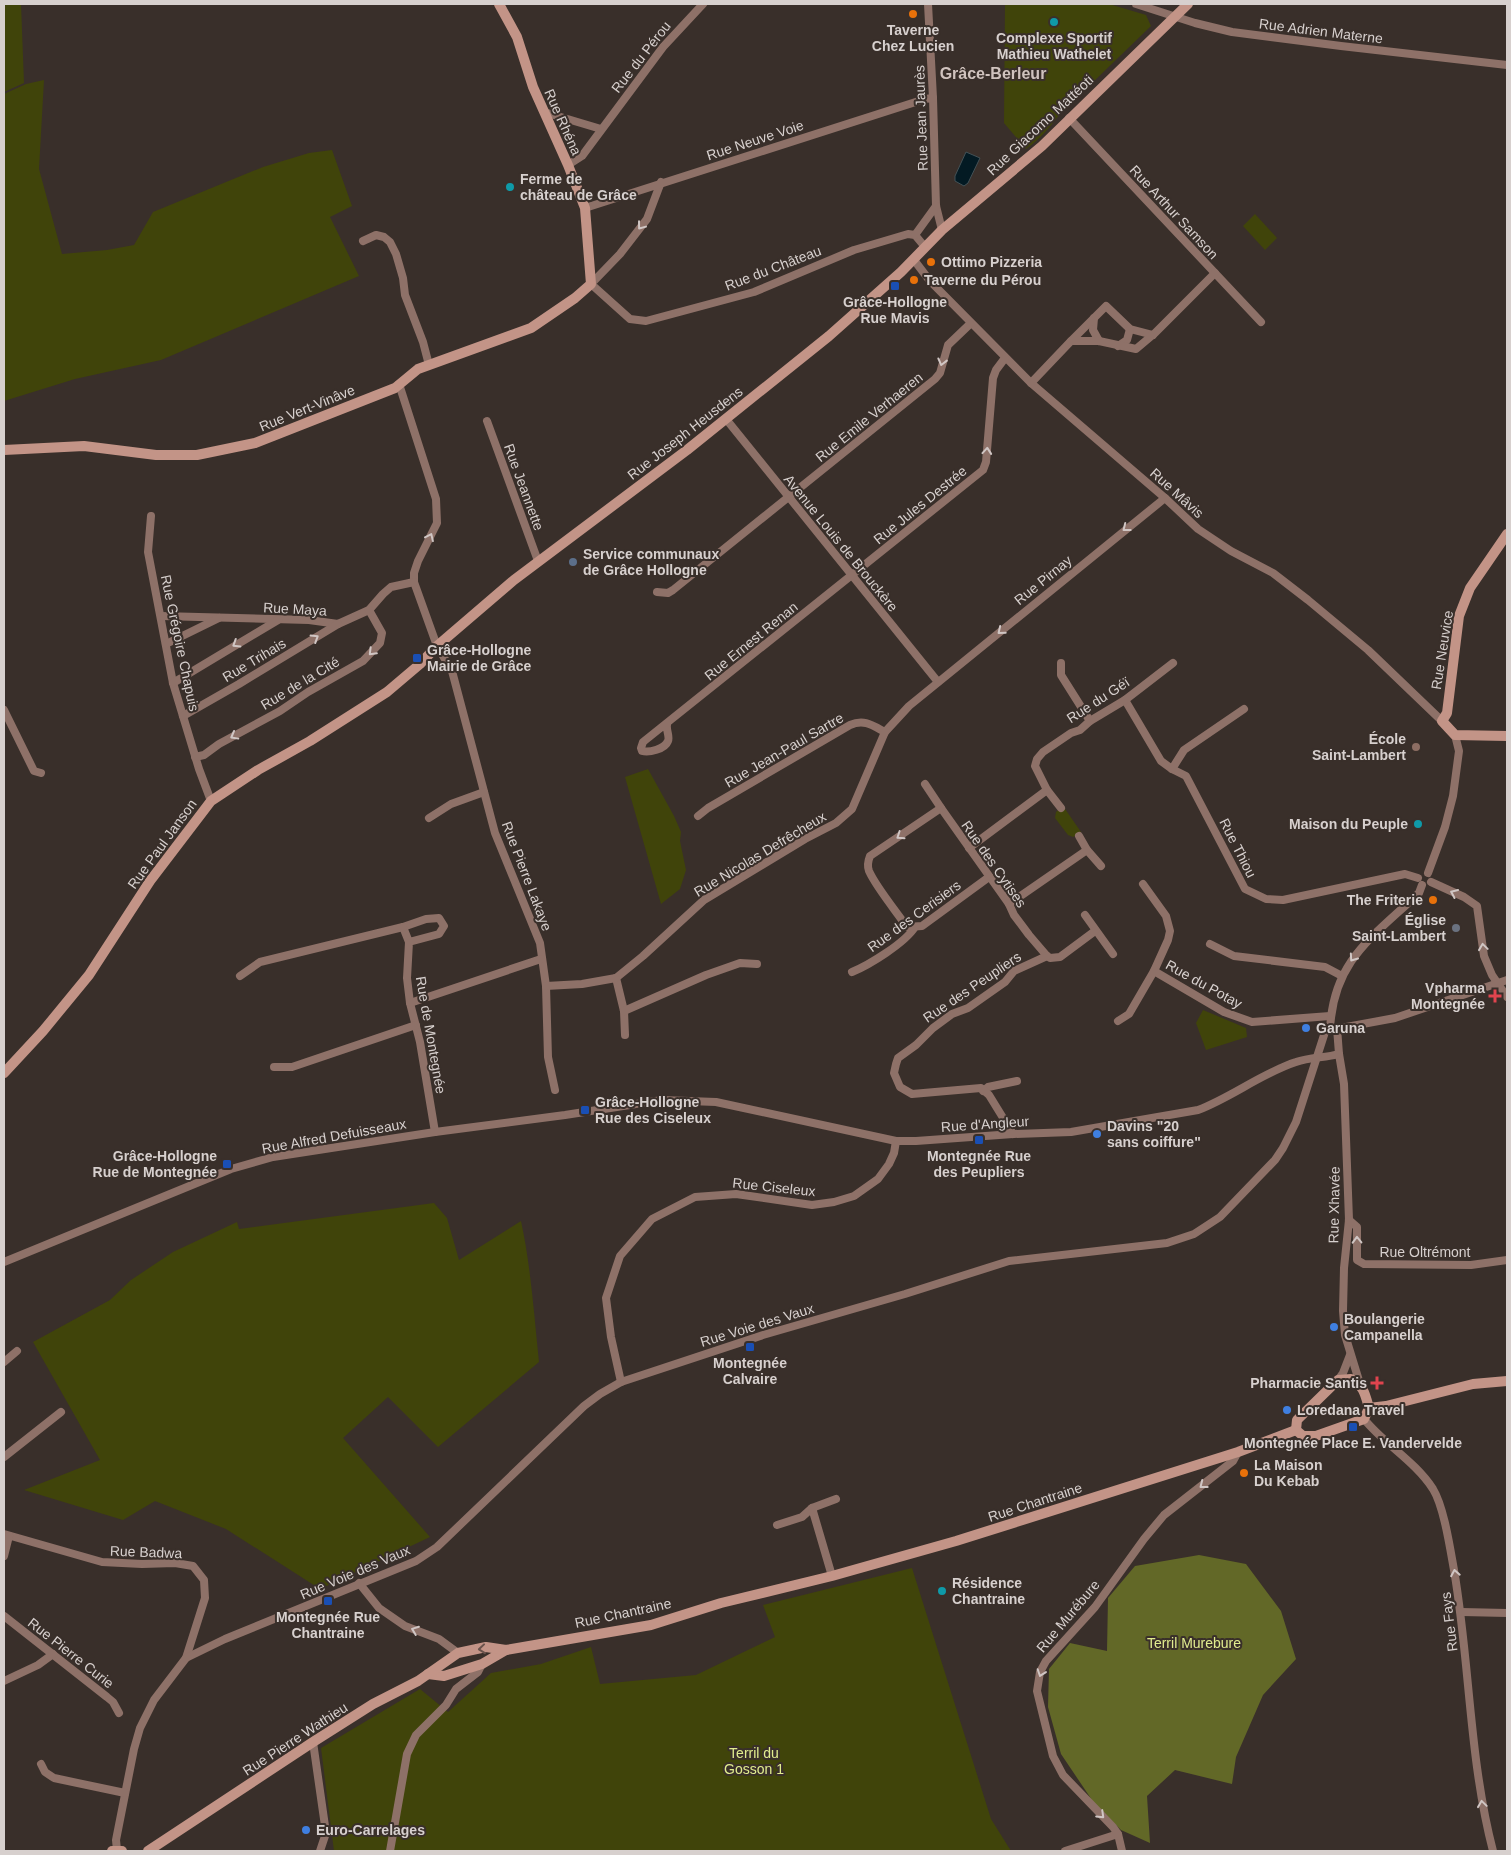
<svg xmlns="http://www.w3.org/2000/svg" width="1511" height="1855" viewBox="0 0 1511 1855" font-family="Arial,sans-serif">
<rect width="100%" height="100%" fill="#392f2a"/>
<g fill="#40440a">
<polygon points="4,4 21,4 24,83 4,92"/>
<path d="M1005 4H1109L1146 15 1151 26 1060 114C1050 127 1040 139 1026 149L1004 123Z"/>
<polygon points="44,80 39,169 62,254 107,250 134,245 153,212 263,167 309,153 332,150 352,206 330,217 359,276 161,360 75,379 4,401 4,94 26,84"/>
<polygon points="1255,214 1277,238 1265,250 1243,226"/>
<polygon points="648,769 674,816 681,832 680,841 686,870 680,889 661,904 625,777"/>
<polygon points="1063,806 1081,832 1073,837 1068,835 1055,818 1056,812"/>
<polygon points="1203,1010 1246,1028 1247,1037 1206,1050 1196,1023"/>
<path d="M434 1203 447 1218 459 1260 521 1221C531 1267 534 1315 539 1362L438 1447 388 1397 343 1438 430 1537 320 1589 226 1529 155 1501 123 1520 24 1490 100 1460 33 1342 110 1300 131 1280 173 1252 237 1222 239 1229Z"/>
<polygon points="912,1568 991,1819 1011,1851 334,1851 321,1748 420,1689 448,1712 491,1673 541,1664 591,1647 600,1684 696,1675 775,1637 763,1605"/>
</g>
<polygon fill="#626827" points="1199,1555 1246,1564 1281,1611 1296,1659 1263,1695 1236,1757 1232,1784 1175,1770 1147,1796 1150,1843 1121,1830 1094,1803 1061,1754 1048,1707 1049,1669 1070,1643 1107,1651 1108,1598 1135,1566"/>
<polygon fill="#031a23" stroke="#435156" points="966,152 980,158 968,183 964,186 955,181 955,176"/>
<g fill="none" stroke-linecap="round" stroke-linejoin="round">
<g stroke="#8e7168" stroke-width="8">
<polyline points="928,4 933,98 936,206 942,230"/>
<polyline points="1136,4 1195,23 1232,32 1341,46 1507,65"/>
<polyline points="544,112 601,129"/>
<polyline points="1069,118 1261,322"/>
<polyline points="568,165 582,156 663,47 703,4"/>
<polyline points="661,182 647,219 620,254 591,284 630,319 646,321 754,292 854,250 908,234 915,235 925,247"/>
<polyline points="585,208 925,99 933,98"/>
<polyline points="915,235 936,206"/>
<polyline points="363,241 376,235 384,237 390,242 396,254 403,278 405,295 423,342 429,365"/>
<polyline points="914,260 930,281 1031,383 1165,498 1198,529 1231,551 1273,573 1308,600 1368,650 1442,721"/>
<polyline points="1094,318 1093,330 1099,341"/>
<polyline points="1071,341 1106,306 1130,329 1153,335"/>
<polyline points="1118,346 1127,340 1130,329"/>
<polyline points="1031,383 1071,341 1099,341 1136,349 1155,333 1215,273"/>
<polyline points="399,384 436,499 437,523 418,561 414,573 414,582 437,646 452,671 495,833 540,943 546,986 548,1057 555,1090"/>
<polyline points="726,419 938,682"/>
<polyline points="487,421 538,561"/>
<polyline points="151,516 148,552 173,683 199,769 211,801"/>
<polyline points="657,592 668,593 673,590 935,379 940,373 948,345 970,324"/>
<polyline points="161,616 309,620 338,624 369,610 383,594 391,587 414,582"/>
<polyline points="166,644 219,618"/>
<polyline points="1061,663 1061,675 1090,721"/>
<polyline points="173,683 278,620"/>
<polyline points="1125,700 1161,761 1172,769 1186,776 1245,889 1266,899 1283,900 1405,874 1418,878"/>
<polyline points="4,710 34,771 41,773"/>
<polyline points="183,716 239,684 338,624"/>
<path d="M667 725C666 730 670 737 668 741 665 749 649 753 642 751L641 748 643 742 983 470 986 462 993 378 996 370 1005 358"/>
<polyline points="195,757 204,755 219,744 280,711 308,692 363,661 380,643 382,633 369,610"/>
<polyline points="1172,769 1184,750 1244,709"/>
<polyline points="925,784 941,808 1009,904 1014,915 1029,935 1047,956"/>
<path d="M941 808 870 856C868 861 867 866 869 871 876 887 896 911 907 927L922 926 989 877"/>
<polyline points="1061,808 1047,790 1035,766 1037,759 1043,752 1071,733 1080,730 1090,721 1125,700 1173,663"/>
<path d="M698 816 708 808 850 725C864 719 872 725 885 732"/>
<polyline points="429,818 451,804 484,792"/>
<polyline points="1079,836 1087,850 1101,866"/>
<polyline points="969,848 1047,790"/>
<polyline points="1428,873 1445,827 1453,796 1459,751 1455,735"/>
<polyline points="1431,882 1464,897 1477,906 1484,956 1492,975 1507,997"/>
<polyline points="1009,904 1087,850"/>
<polyline points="1085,915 1113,954"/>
<polyline points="409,942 403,927 426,919 439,918 444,926 439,934 409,942 407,978 410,1003 420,1042 435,1132"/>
<polyline points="1210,944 1234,956 1325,967 1342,976"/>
<polyline points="1047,956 1050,958 1060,957 1095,931"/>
<polyline points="1154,971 1224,1012 1252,1022 1330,1016"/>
<path d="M852 972C869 965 905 943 915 927"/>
<polyline points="240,976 260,962 403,927"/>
<polyline points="616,978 624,1011 625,1035"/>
<polyline points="546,986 582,984 616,978 643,956 704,900 805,839 836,823 852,809 885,732 909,706 1165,498"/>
<polyline points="410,1003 541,959"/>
<polyline points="624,1011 706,975 740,963 757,964"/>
<polyline points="1118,1021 1129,1014 1154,971 1168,940 1170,931 1166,916 1143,884"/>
<polyline points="1337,1028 1339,1054 1344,1084 1349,1220 1344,1268 1343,1311 1345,1335 1360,1384"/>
<path d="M1330 1030C1333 960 1373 937 1419 893L1422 885"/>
<polyline points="274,1067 292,1067 416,1025"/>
<polyline points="983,1091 988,1087 1017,1081"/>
<polyline points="1013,1134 989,1095 981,1088 912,1094 900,1087 894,1073 896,1064 898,1058 916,1045 933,1028 952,1014 968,1008 1005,982 1014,971 1047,956"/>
<polyline points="1349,1220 1357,1227 1357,1260 1364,1264 1471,1265 1507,1260"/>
<path d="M4 1262 231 1169 273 1157 435 1132 565 1115 662 1100 716 1102 896 1141H916L1013 1134 1071 1132 1198 1110C1232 1097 1262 1073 1296 1062 1310 1057 1325 1058 1339 1054"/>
<polyline points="4,1362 17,1351"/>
<polyline points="1338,1380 1343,1373 1350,1355"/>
<polyline points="621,1382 611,1337 606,1298 620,1256 652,1219 695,1197 736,1194 812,1205 834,1202 854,1196 878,1179 889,1164 894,1153 896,1141"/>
<path d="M1364 1419C1384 1444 1415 1461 1433 1489 1444 1507 1450 1548 1454 1570 1470 1663 1469 1759 1493 1851"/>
<polyline points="4,1457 61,1412"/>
<polyline points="777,1525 802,1517 812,1508"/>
<polyline points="4,1534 102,1562 142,1564 175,1563 193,1566 204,1580 205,1598 186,1658 154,1700 140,1728 134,1749 116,1840 117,1850"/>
<polyline points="4,1556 9,1536"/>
<polyline points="832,1576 812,1508 836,1499"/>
<polyline points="359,1583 379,1608 405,1626 439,1639 458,1653"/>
<polyline points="1462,1612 1507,1613"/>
<polyline points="4,1616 107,1697 113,1702 119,1713"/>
<polyline points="186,1658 225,1639 416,1561 437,1547 584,1406 600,1394 621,1382 763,1335 905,1294 1009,1261 1167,1243 1194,1234 1220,1217 1275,1160 1283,1148 1296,1122 1325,1032 1330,1030 1395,1018 1507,980"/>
<polyline points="4,1681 38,1665 53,1654"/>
<polyline points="313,1742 326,1833 320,1851"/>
<polyline points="41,1764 45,1772 54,1778 125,1793"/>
<polyline points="390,1851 407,1754 416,1735 446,1705 456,1689 478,1672 482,1664"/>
<polyline points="1065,1851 1118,1834"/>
<polyline points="1122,1851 1118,1834 1113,1827 1063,1775 1053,1756 1037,1691 1040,1672 1046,1661 1095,1607 1144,1539 1164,1515 1233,1461 1238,1452"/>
</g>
<g stroke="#c39487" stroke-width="10">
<polyline points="4,450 84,446 156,455 197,455 255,443 395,388 418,369 531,328 575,298 591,284 585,208 568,165 533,87 517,37 499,4"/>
<polyline points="1507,534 1470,588 1459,616 1447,713 1442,721 1455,735 1507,736"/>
<polyline points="4,1073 43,1031 89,975 150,881 211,801 258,770 310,741 387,692 420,664 437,646 514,580 687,450 829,336 901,272 942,230 1042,146 1188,4"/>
<path d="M1351 1379C1364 1386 1365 1394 1369 1408L1364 1419 1316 1436H1303L1296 1430 1297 1420 1338 1380Z"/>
<polyline points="1369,1408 1386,1406 1473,1384 1507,1381"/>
<polyline points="428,1674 444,1676 482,1664 506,1650"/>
<polyline points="112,1851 122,1851"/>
<polyline points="148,1851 313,1742 373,1704 418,1681 458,1653 486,1647 506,1650 651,1625 721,1603 832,1576 956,1541 1238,1452 1296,1430"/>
</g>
</g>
<defs><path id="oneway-chevron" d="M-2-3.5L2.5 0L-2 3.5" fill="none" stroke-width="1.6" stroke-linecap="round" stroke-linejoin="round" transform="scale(1.25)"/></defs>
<g stroke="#d0c6c4">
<use href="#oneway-chevron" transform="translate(641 226) rotate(127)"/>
<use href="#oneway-chevron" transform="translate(942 362) rotate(104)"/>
<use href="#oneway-chevron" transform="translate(987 451) rotate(-85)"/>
<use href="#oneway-chevron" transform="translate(1126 528) rotate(142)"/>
<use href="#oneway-chevron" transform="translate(430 537) rotate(-65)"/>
<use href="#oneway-chevron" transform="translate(1001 631) rotate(141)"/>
<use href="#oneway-chevron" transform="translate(315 638) rotate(-32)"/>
<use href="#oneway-chevron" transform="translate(236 644) rotate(148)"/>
<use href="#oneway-chevron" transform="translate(372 652) rotate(135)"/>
<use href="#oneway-chevron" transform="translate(234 736) rotate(151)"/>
<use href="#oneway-chevron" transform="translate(900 836) rotate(146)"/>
<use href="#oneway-chevron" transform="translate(1454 893) rotate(-156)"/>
<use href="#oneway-chevron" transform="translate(1483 947) rotate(-98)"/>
<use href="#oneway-chevron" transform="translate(1353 958) rotate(125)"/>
<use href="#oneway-chevron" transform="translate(1357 1240) rotate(-91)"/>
<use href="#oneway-chevron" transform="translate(1203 1485) rotate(142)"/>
<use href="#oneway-chevron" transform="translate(1455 1573) rotate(-100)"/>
<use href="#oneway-chevron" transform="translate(415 1630) rotate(-159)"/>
<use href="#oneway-chevron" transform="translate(1041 1673) rotate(109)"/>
<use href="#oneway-chevron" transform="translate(1482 1804) rotate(-98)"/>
<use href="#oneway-chevron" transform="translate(1101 1815) rotate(44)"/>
</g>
<use stroke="#69524b" href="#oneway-chevron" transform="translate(482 1649) rotate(174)"/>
<g fill="#e8710a" stroke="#392f2a" stroke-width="2">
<circle cx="913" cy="14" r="5"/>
<circle cx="931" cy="262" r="5"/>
<circle cx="914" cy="280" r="5"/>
<circle cx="1433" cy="900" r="5"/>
<circle cx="1244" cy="1473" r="5"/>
</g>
<g fill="#0f9aa8" stroke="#392f2a" stroke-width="2">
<circle cx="1054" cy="22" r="5"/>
<circle cx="510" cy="187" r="5"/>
<circle cx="1418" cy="824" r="5"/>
<circle cx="942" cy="1591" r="5"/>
</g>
<g fill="#1a4fb4" stroke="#392f2a" stroke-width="2">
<rect x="890" y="281" width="10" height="10" rx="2.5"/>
<rect x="412" y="653" width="10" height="10" rx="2.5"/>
<rect x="580" y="1105" width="10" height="10" rx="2.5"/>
<rect x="974" y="1135" width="10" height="10" rx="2.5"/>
<rect x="222" y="1159" width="10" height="10" rx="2.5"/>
<rect x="745" y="1342" width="10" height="10" rx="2.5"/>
<rect x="1348" y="1422" width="10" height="10" rx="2.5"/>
<rect x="323" y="1596" width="10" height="10" rx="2.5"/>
</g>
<circle fill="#5c6f8a" stroke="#392f2a" stroke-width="2" cx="573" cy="562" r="5"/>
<circle fill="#8d6e63" stroke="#392f2a" stroke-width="2" cx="1416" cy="747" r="5"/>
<circle fill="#6b7280" stroke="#392f2a" stroke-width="2" cx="1456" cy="928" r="5"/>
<g fill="#e0444e" stroke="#392f2a" stroke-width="2">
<path d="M1492.5 988.5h5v5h5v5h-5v5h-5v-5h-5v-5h5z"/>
<path d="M1374.5 1375.5h5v5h5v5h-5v5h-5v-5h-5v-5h5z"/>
</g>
<g fill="#3f7fe0" stroke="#392f2a" stroke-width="2">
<circle cx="1306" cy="1028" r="5"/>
<circle cx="1097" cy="1134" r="5"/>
<circle cx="1334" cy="1327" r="5"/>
<circle cx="1287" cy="1410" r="5"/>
<circle cx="306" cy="1830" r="5"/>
</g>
<g text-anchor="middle" stroke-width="4" stroke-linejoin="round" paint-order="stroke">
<g font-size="14" font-weight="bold" fill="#d7d0ce" stroke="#392f2a" text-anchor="start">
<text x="913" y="35" text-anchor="middle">Taverne<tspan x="913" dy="16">Chez Lucien</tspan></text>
<text x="1054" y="43" text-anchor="middle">Complexe Sportif<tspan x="1054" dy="16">Mathieu Wathelet</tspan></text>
<text x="520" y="184">Ferme de<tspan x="520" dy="16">château de Grâce</tspan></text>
<text x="941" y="267">Ottimo Pizzeria</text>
<text x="924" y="285">Taverne du Pérou</text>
<text x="895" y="307" text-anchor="middle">Grâce-Hollogne<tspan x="895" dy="16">Rue Mavis</tspan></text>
<text x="583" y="559">Service communaux<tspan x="583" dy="16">de Grâce Hollogne</tspan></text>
<text x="427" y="655">Grâce-Hollogne<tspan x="427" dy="16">Mairie de Grâce</tspan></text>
<text x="1406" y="744" text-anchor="end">École<tspan x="1406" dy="16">Saint-Lambert</tspan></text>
<text x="1408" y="829" text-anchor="end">Maison du Peuple</text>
<text x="1423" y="905" text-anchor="end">The Friterie</text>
<text x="1446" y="925" text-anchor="end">Église<tspan x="1446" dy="16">Saint-Lambert</tspan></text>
<text x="1485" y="993" text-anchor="end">Vpharma<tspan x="1485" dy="16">Montegnée</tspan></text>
<text x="1316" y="1033">Garuna</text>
<text x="595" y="1107">Grâce-Hollogne<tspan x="595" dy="16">Rue des Ciseleux</tspan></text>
<text x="1107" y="1131">Davins "20<tspan x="1107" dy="16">sans coiffure"</tspan></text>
<text x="217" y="1161" text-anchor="end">Grâce-Hollogne<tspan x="217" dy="16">Rue de Montegnée</tspan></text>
<text x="979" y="1161" text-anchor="middle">Montegnée Rue<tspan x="979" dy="16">des Peupliers</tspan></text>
<text x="1344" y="1324">Boulangerie<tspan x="1344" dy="16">Campanella</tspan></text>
<text x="750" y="1368" text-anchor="middle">Montegnée<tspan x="750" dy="16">Calvaire</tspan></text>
<text x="1367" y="1388" text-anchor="end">Pharmacie Santis</text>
<text x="1297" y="1415">Loredana Travel</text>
<text x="1353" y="1448" text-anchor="middle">Montegnée Place E. Vandervelde</text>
<text x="1254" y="1470">La Maison<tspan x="1254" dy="16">Du Kebab</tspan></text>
<text x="952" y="1588">Résidence<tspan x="952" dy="16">Chantraine</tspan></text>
<text x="328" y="1622" text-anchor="middle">Montegnée Rue<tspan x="328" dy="16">Chantraine</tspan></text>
<text x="316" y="1835">Euro-Carrelages</text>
</g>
<g font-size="14" fill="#d7d0ce" stroke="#392f2a">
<text transform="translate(1321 31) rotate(7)" y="5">Rue Adrien Materne</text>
<text transform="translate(641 57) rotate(-52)" y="5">Rue du Pérou</text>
<text transform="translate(921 118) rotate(-92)" y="5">Rue Jean Jaurès</text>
<text transform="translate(563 122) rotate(66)" y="5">Rue Rhéna</text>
<text transform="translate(1040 125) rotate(-43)" y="5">Rue Giacomo Mattéoti</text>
<text transform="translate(755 140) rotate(-18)" y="5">Rue Neuve Voie</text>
<text transform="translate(1174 212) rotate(47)" y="5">Rue Arthur Samson</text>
<text transform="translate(773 268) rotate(-21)" y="5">Rue du Château</text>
<text transform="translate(307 408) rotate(-22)" y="5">Rue Vert-Vinâve</text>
<text transform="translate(869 417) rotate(-39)" y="5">Rue Emile Verhaeren</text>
<text transform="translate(685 433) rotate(-38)" y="5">Rue Joseph Heusdens</text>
<text transform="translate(524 487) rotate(70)" y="5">Rue Jeannette</text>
<text transform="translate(1177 493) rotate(42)" y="5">Rue Mâvis</text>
<text transform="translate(920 505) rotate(-39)" y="5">Rue Jules Destrée</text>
<text transform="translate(841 543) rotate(51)" y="5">Avenue Louis de Brouckère</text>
<text transform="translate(1043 580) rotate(-39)" y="5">Rue Pirnay</text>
<text transform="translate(295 609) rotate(3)" y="5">Rue Maya</text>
<text transform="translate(751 641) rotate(-39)" y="5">Rue Ernest Renan</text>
<text transform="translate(180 643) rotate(78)" y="5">Rue Grégoire Chapuis</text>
<text transform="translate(1442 650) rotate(-81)" y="5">Rue Neuvice</text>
<text transform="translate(254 660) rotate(-31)" y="5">Rue Trihais</text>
<text transform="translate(300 683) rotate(-31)" y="5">Rue de la Cité</text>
<text transform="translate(1098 700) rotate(-33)" y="5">Rue du Géï</text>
<text transform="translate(784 750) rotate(-30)" y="5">Rue Jean-Paul Sartre</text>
<text transform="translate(162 844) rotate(-54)" y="5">Rue Paul Janson</text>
<text transform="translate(1238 848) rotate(63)" y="5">Rue Thiou</text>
<text transform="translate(760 854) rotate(-31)" y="5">Rue Nicolas Defrêcheux</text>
<text transform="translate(994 864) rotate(55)" y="5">Rue des Cytises</text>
<text transform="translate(527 876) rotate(69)" y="5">Rue Pierre Lakaye</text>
<text transform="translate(914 916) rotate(-36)" y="5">Rue des Cerisiers</text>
<text transform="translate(1204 984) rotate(29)" y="5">Rue du Potay</text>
<text transform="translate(972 987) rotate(-34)" y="5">Rue des Peupliers</text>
<text transform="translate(431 1035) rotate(80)" y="5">Rue de Montegnée</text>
<text transform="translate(985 1124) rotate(-4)" y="5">Rue d'Angleur</text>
<text transform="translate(334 1136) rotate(-10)" y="5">Rue Alfred Defuisseaux</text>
<text transform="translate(774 1187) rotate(6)" y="5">Rue Ciseleux</text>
<text transform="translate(1334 1205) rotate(-89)" y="5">Rue Xhavée</text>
<text x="1425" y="1257">Rue Oltrémont</text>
<text transform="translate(757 1325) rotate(-17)" y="5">Rue Voie des Vaux</text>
<text transform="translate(1035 1502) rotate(-18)" y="5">Rue Chantraine</text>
<text transform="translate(146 1552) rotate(2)" y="5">Rue Badwa</text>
<text transform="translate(355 1572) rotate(-23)" y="5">Rue Voie des Vaux</text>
<text transform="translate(623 1613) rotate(-12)" y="5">Rue Chantraine</text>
<text transform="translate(1068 1616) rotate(-50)" y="5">Rue Murébure</text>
<text transform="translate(1449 1622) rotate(-97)" y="5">Rue Fays</text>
<text transform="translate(71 1653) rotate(38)" y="5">Rue Pierre Curie</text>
<text transform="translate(295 1739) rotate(-33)" y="5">Rue Pierre Wathieu</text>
</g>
<g font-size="14" fill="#e1ec8e" stroke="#392f2a">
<text x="1194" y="1648">Terril Murebure</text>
<text x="754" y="1758">Terril du<tspan x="754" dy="16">Gosson 1</tspan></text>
</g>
<g font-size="16" font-weight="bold" fill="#d0c3be" stroke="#392f2a">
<text x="993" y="79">Grâce-Berleur</text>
</g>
</g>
<rect width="1511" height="1855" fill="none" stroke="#d7d0ce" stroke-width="10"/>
</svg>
